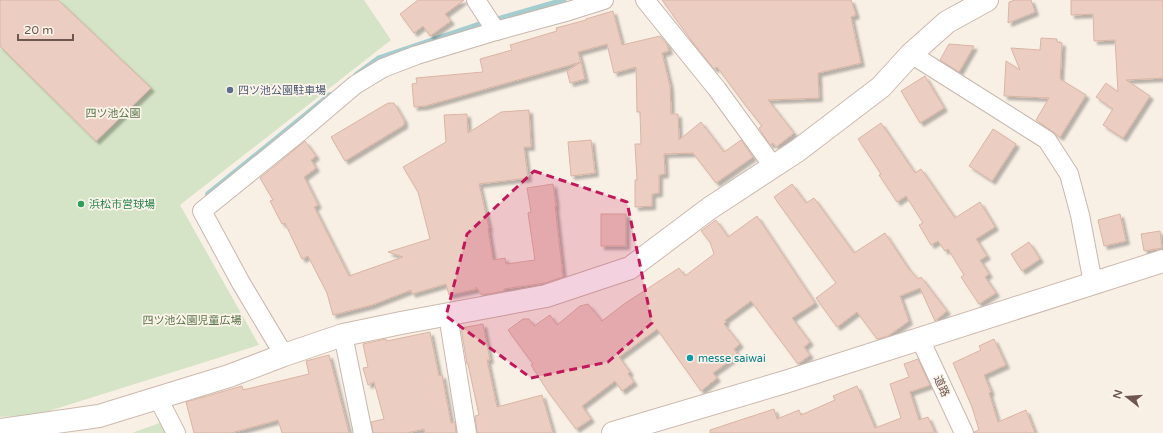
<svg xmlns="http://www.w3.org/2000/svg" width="1163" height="433" viewBox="0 0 1163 433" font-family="'Varela Round','Noto Sans JP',sans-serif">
<defs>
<filter id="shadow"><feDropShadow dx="3.5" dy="3.5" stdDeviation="1" flood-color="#0004"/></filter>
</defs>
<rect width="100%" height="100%" fill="#f9f0e5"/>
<g fill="#d5e4c6">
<polygon points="0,0 364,0 391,40 180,205 259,345 36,415 0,417"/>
<polygon points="165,421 172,433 132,433"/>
</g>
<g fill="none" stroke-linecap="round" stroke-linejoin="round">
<g stroke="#a4cdd0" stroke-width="5.5">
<polyline points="356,75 379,58 477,25 564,0"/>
<polyline points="208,194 330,95"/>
</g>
</g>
<g fill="#ebcec1" stroke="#dbb4a3" filter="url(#shadow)">
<polygon points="0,0 58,0 151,88 96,141 0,46"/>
<polygon points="418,0 464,0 445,14 451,21 430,36 423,26 414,33 400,14"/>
<polygon points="662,0 851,0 856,15 851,17 861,63 818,73 819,98 768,100 794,133 776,147 773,143 770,145 759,128 762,126 746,106 717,67 714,69 694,44"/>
<polygon points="1015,0 1031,0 1035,12 1008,23 1009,2"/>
<polygon points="1071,0 1163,0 1163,78 1126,80 1150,96 1123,138 1103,125 1113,109 1096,97 1106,83 1118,92 1115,40 1094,41 1093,14 1071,15"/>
<polygon points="613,11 622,45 660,36 667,44 669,51 662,53 670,86 671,114 678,114 679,140 701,122 724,152 741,140 753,157 716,183 693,153 664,154 665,174 659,175 659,193 652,194 652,206 635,207 635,180 637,180 635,144 641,144 640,112 637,112 636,67 614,73 607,44 578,52 581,62 425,106 414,107 412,84 417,83 416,78 483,72 480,59 512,50 510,45 557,31 556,28 586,20 586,19"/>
<polygon points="1041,38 1057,39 1057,42 1062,43 1060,79 1086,95 1060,137 1036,120 1049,98 1004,96 1006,61 1020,70 1011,48 1040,50"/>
<polygon points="949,44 974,46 959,72 940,60"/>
<polygon points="581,62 585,79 570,83 567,71"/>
<polygon points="925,76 944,108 920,123 901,91"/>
<polygon points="388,103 394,103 404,120 404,125 345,161 331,137"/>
<polygon points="529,110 531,147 524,147 528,178 479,184 489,228 488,229 493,260 505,258 506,264 535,260 528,213 531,212 527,188 553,184 556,206 555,206 563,277 545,283 504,289 504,291 482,295 476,287 477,289 449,295 446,284 412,294 411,290 372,305 333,315 327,293 308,256 302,259 285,223 282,224 270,201 273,200 260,178 305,141 316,156 311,160 316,168 304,177 318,205 314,207 349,276 403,257 388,252 430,239 418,192 403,167 446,142 444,115 467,114 468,133 501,112"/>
<polygon points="881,123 915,173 921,169 955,218 980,202 995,227 976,239 987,256 980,260 989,274 985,277 996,293 979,304 961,277 964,275 948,249 945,251 938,241 931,245 919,225 923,223 906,196 897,202 879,175 881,174 858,139"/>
<polygon points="993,129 1016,144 992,181 969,166"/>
<polygon points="591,140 595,173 571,176 568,142"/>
<polygon points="792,184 806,203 814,198 854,253 885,233 908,268 918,279 921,277 947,311 935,321 920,288 900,296 909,321 888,336 877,339 857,312 837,327 816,298 836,283 774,197"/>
<rect x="601" y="214" width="25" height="32"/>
<polygon points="1120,214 1126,241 1104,246 1098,220"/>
<polygon points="757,216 815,303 792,318 810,342 804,347 810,355 798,364 751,301 725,320 726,322 724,324 740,344 734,349 738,355 713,373 717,378 701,391 657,329 619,357 630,372 628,374 634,382 622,391 615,381 582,406 591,419 576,429 549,393 531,365 533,364 508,330 523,319 529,319 534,326 550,315 557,325 580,306 588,304 602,321 624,304 679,268 685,276 714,254 710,242 701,231 716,220 728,237"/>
<polygon points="1160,231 1162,248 1144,251 1141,234"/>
<polygon points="1029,242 1040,259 1022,271 1011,254"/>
<polygon points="483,324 490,360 487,360 497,407 542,395 553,433 477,433 475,416 479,415 468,364 467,364 461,328"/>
<polygon points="430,332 439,376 442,375 451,423 455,422 456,433 425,433 424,429 407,433 373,433 371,422 384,419 374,382 368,385 363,368 368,367 363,344 386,339 387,341"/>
<polygon points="994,339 1006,365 984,375 991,392 989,393 998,422 1026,410 1035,433 974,433 974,432 979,430 972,407 953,363 981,350 979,346"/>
<polygon points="329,355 349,433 282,433 278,420 231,433 194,433 186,402 242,386 243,390 309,374 306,361"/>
<polygon points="918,359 930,385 910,392 919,420 928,417 935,433 710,433 710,430 774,409 777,419 799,410 801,415 835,400 833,396 857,386 875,428 901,418 890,384 909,377 904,364"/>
</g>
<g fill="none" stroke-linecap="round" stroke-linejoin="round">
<g stroke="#c8b7ad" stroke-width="20">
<g id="street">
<polyline points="476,0 496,31"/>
<polyline points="645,0 717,89 773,166"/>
<polyline points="911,54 1047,140 1069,174 1080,215 1093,283"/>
<polyline points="448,315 467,433"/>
<polyline points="343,335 363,433"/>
<polyline points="920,339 964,433"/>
<polyline points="284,355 241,283 202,211 301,131 355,85 383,68 417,55 496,31 569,11 604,0"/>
<polyline points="161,397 162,406 176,433"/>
</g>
</g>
<g stroke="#cdb9ae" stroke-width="24">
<g id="secondary">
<polyline points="0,430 99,416 229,376 284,355 343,335 401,323 546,296 630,268 710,208 797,151 881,87 911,54 947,22 987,0"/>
<polyline points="613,433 785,382 1163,261"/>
</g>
</g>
<use href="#street" stroke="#fff" stroke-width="18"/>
<use href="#secondary" stroke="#fff" stroke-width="22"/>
</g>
<path fill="#c2185b" fill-opacity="0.2" stroke="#c2185b" stroke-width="3" stroke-dasharray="8 5" stroke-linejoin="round" d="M534 171 627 202 652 323 608 362 531 378 446 316 467 234Z"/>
<circle fill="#5c6f8a" stroke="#fcf4eb" stroke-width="1.5" cx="230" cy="90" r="4"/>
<circle fill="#2e9e5b" stroke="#fcf4eb" stroke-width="1.5" cx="81" cy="204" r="4"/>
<circle fill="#0f9aa8" stroke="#fcf4eb" stroke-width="1.5" cx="690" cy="358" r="4"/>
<g text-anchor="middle" stroke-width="3.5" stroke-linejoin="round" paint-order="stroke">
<g font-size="11" fill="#4e5e75" stroke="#fcf4eb" text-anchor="start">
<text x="238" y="94">四ツ池公園駐車場</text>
</g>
<g font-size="11" fill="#587348" stroke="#fcf4eb">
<text x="113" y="117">四ツ池公園</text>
<text x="192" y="324">四ツ池公園児童広場</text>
</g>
<g font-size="11" fill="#27864d" stroke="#fcf4eb" text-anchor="start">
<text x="89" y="208">浜松市営球場</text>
</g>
<g font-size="11" fill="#0d838f" stroke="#fcf4eb" text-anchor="start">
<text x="698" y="362">messe saiwai</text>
</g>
<g font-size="11" fill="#6e574e" stroke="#fcf4eb">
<text transform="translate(942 386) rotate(65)" y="4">道路</text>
</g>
</g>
<g transform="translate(1127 397) rotate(287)" stroke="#fcf4eb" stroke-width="3" paint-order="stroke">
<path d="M0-3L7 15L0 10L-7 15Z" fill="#6e574e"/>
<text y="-6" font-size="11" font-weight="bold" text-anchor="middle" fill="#6e574e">N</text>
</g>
<path d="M18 34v6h55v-6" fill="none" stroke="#6e574e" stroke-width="2"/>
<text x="24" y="34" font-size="12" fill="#6e574e" stroke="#fcf4eb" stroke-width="3" paint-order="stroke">20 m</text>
</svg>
